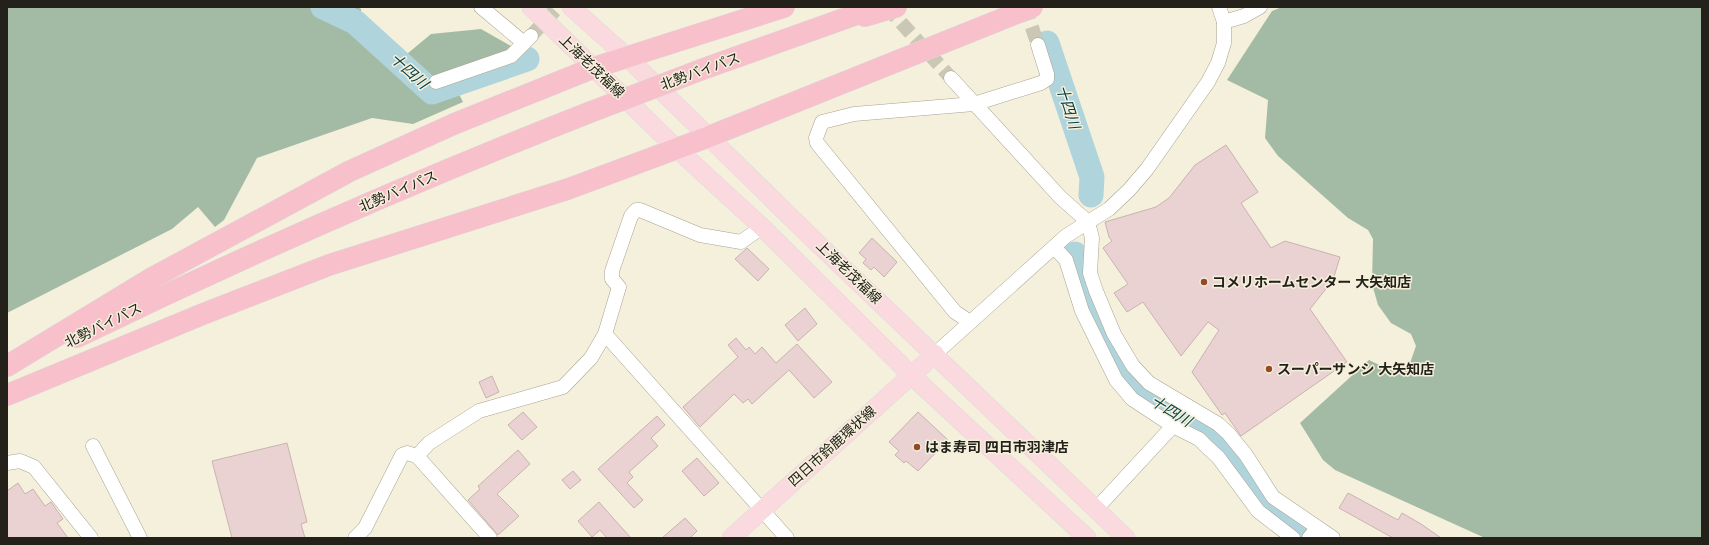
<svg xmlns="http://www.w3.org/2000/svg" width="1709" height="545" viewBox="0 0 1709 545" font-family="'Open Sans','Noto Sans JP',sans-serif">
<rect width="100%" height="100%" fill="#f5f0dc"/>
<g fill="#a3bba5">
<polygon points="7,7 357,7 361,9 361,20 386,51 407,54 431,34 481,29 525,54 457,90 463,102 413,124 372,118 257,158 224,220 215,227 198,207 172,229 7,313"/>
<polygon points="1282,7 1702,7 1702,538 1485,538 1335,470 1323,460 1300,423 1369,360 1390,370 1409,366 1416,346 1411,334 1391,323 1378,305 1372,284 1373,239 1368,230 1348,218 1278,156 1265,138 1268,100 1227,80 1272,11"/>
</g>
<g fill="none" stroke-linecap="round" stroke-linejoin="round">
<g stroke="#afd4dc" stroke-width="25">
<polyline points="323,7 355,22 432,92 527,59"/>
<polyline points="1047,43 1092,177 1091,195"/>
<polyline points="1075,254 1093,318 1104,340 1127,377 1143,394 1209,433 1217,439 1249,478 1265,506 1309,538"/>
</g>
</g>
<g fill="#e9d2d1" stroke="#c9b2b1">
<polygon points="1226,145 1258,192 1241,203 1271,248 1285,241 1340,257 1333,280 1310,309 1347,362 1241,436 1225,413 1222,415 1192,372 1219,330 1208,322 1181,356 1143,302 1127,312 1114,293 1128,284 1103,248 1112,241 1109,237 1105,222 1156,207 1169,198 1195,165"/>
<polygon points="872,238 897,262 884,277 874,267 871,270 863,263 866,259 859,253"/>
<polygon points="747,248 769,269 758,281 735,259"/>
<polygon points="805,308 817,324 798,341 785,325"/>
<polygon points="736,338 746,350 749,347 755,354 762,347 776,363 797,344 832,382 814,398 789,370 752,404 748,399 743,403 734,394 700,427 683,407 738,357 728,345"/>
<polygon points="492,376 499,392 486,398 479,382"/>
<polygon points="523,412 537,427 522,440 508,425"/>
<polygon points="918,412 948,440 918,471 906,461 904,463 895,455 899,451 889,442"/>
<polygon points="657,416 665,425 651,438 658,446 629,472 633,477 627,483 643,500 634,508 598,469"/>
<polygon points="287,443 307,522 301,524 305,538 232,538 212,461"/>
<polygon points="518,450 530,464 497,494 519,516 498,535 468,500 480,489 478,486"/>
<polygon points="697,458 719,483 704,496 682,471"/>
<polygon points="573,471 581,480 570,489 562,480"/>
<polygon points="18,483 25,494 33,489 45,506 51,502 63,519 57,523 68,538 7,538 7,491"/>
<polygon points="1348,493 1398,520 1402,513 1421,524 1441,538 1393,538 1339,508"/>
<polygon points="599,502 613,518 631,538 607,538 600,530 592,537 578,521"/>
<polygon points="685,518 697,531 690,538 662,538"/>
</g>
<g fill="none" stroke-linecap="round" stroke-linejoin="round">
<g stroke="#cbc7b5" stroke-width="14" stroke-dasharray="14 7" stroke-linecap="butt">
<polyline points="887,7 951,78"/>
<polyline points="1025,7 1038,45"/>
<polyline points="531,36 558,7"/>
</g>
<g stroke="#a8a491" stroke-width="15">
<g id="minor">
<polyline points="481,7 524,43"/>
<polyline points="1224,22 1244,16 1260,7"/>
<polyline points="951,78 1060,197 1088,222 1092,238 1090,273 1096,291 1114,334 1133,366 1149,383 1218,424 1228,433 1246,455 1273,497 1333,538"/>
<polyline points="436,82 511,56 531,36"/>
<polyline points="1054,247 1066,260 1082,311 1116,380 1132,399 1173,426 1096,509"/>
<polyline points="970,322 955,312 817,143 816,138 822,122 854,114 974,104 1041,83 1047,79 1047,74 1038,45"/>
<polyline points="605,334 787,538"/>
<polyline points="935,354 1066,236 1109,209 1129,190 1147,169 1208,82 1218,63 1224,43 1224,22 1219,7"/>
<polyline points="1173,426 1199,439 1208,448 1218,457 1258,511 1293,538"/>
<polyline points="93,446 140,538"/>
<polyline points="417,456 429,443 479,411 563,387 591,358 605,334 619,287 612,279 612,271 631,216 636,210 640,210 700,235 741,242 762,227"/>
<polyline points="7,463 20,461 34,467 91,538"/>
<polyline points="355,538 365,528 402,455 407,453 417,456 490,538"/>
<polyline points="1309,538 1317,528"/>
</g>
</g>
<g stroke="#dcdbda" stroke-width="19">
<g id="major">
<polyline points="531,7 677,149 762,227 911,375 1087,538"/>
<polyline points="571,7 627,57 813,239 1126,538"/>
<polyline points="731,538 935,354"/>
</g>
</g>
<g stroke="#dcdbda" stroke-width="22">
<g id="highway">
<polyline points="865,16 896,7"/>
<polyline points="703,69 877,7"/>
<path d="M77 337C244 256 415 181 588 113"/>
<polyline points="7,366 152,278 350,171 454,124 593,68 784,7"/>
<polyline points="7,395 203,314 329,265 568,189 708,137 1032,7"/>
</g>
</g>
<use href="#minor" stroke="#fff" stroke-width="14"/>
<use href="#major" stroke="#fad9df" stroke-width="18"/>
<use href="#highway" stroke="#f7c0ca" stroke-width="21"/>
<g stroke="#dcdbda" stroke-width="22" stroke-linecap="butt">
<polyline id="highway-bridge" points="588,113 703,69"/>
</g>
<use href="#highway-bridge" stroke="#f7c0ca" stroke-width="21"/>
</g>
<g fill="#924b25" stroke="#f5f0dc" stroke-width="1.5">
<circle cx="1204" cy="282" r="4"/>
<circle cx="1269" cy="369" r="4"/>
<circle cx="917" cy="447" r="4"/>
</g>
<g text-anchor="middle" stroke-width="3" stroke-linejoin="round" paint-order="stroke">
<g font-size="14" fill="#23211a" stroke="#f5f0dc">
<text transform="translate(592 66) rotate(44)" y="5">上海老茂福線</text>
<text transform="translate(700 71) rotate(-20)" y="5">北勢バイパス</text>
<text transform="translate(398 191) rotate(-23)" y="5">北勢バイパス</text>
<text transform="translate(849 272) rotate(44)" y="5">上海老茂福線</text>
<text transform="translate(103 325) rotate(-26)" y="5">北勢バイパス</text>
<text transform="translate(832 446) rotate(-42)" y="5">四日市鈴鹿環状線</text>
</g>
<g font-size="14" font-weight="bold" fill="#23211a" stroke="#f5f0dc" text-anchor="start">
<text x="1212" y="287">コメリホームセンター 大矢知店</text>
<text x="1277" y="374">スーパーサンシ 大矢知店</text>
<text x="925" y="452">はま寿司 四日市羽津店</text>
</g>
<g font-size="15" font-style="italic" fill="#003c44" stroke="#f5f0dc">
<text transform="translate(409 71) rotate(42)" y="5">十四川</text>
<text transform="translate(1068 107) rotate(72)" y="5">十四川</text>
<text transform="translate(1171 411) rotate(31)" y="5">十四川</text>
</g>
</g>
<rect width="1709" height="545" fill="none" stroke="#23211a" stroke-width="16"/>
</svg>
